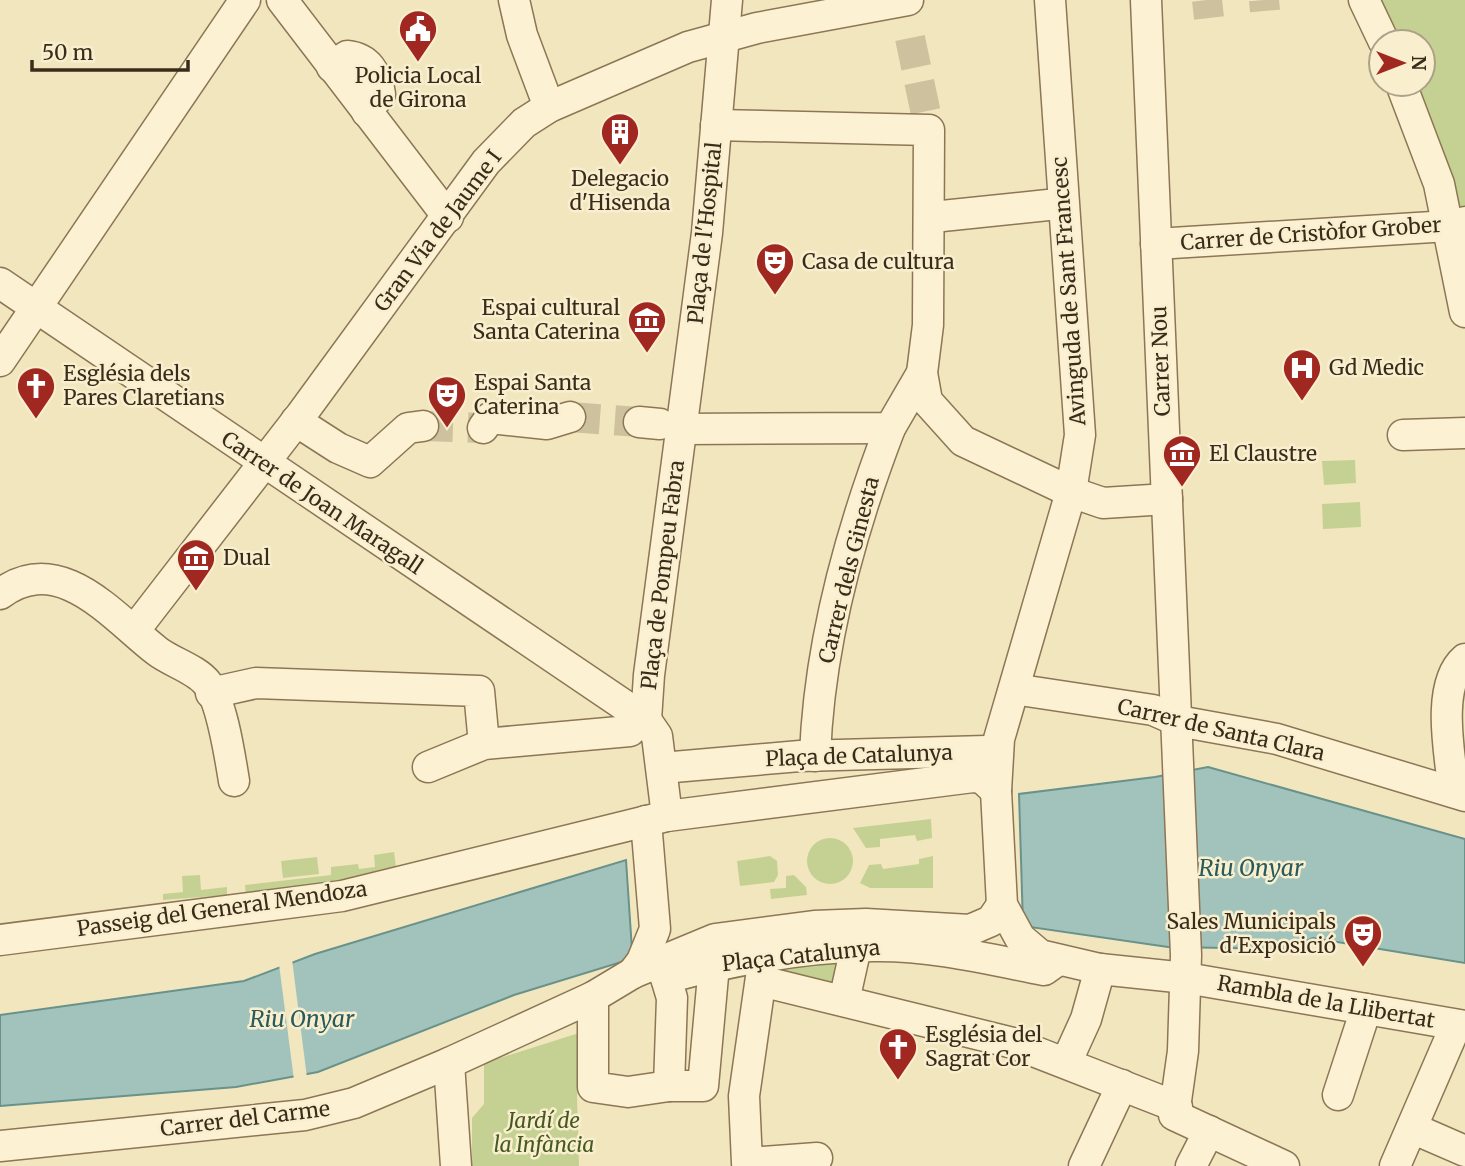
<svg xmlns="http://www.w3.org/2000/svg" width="1465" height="1166" viewBox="0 0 1465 1166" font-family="Merriweather,serif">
<rect width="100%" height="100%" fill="#f2e6bf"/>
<g fill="#c5d192">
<polygon points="1378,0 1465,0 1465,266 1414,84 1423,84 1423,42 1397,42"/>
<polygon points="1355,460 1356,483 1324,485 1322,461"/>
<polygon points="1360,502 1361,527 1323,529 1322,504"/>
<polygon points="931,819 932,838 917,841 915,835 880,839 880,847 866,848 853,828"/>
<circle cx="830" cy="861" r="23"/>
<polygon points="394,852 396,867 384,873 246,899 245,885 331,875 331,867 358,864 359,869 375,867 374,855"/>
<polygon points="770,856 777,861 778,875 774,882 740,886 737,861"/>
<polygon points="933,856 933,888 870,888 860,883 869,865 881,864 883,869 919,864 919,859"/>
<polygon points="317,857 319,874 283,878 281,861"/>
<polygon points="200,875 201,890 227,887 227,895 163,900 163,894 183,892 182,876"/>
<polygon points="794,875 806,887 807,895 771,899 770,889 786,888 786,876"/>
<polygon points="838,961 834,987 775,978 775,964"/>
<polygon points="582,1032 577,1096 579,1166 472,1166 472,1118 484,1104 484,1063"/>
</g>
<g fill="#a2c3bc" stroke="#69928b" stroke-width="2">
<polygon points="1208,767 1465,839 1465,963 1313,938 1288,949 1168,947 1023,926 1019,794 1155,777"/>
<polygon points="626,860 632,950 628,960 514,995 318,1072 236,1087 0,1106 0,1015 244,981 315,954"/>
</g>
<polygon fill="#f2e6bf" points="292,959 307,1078 294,1080 279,964"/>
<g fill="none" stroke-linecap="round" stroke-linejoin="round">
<g stroke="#cdc19e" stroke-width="30" stroke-dasharray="30 15" stroke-linecap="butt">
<polyline points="1207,0 1209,18"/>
<polyline points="1264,0 1265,11"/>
<polyline points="910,38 926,114"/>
<polyline points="570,417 639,422"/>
<polyline points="423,426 483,428"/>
</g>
<g stroke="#8c7655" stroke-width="33">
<g id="minor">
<polyline points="282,0 448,217"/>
<polyline points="514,0 522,35 549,107"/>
<polyline points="1050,0 1080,435 1071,492 999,739 996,791 1002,905 1020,938 1040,955 1100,969 1186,978 1465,1026"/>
<polyline points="1146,0 1186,955 1183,1051 1174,1115 1284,1166"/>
<polyline points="1364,0 1384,42"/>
<path d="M332 67 347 56C368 58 377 73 380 94L367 112"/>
<polyline points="1401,84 1439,184 1465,312"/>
<polyline points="716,125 929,130 928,325 922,373 927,401 963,441 1071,492 1103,503 1167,499"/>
<polyline points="942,216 1048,205"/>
<polyline points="1156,244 1449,226 1465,222"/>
<polyline points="0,283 646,720 657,736 667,816"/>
<polyline points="0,361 245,0"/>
<polyline points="296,421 338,448 370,462 408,428 423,426"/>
<polyline points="639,422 660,424"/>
<polyline points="483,428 490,418 547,424 570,417"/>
<polyline points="682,429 890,428 922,373"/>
<polyline points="1403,435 1465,433"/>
<path d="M0 594C60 549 113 617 157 651 171 662 196 669 207 683 222 701 230 757 234 781"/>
<polyline points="134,631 301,415 486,162 524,123 549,107 688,47 757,28 908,0"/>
<polyline points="1014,689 1153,710 1178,721 1277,739 1465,796"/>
<polyline points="211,693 256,683 479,691 484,744"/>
<polyline points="646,720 649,675 707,233 727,0"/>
<path d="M815 756C819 644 850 532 890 428"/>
<polyline points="428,767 484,744 630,731"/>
<polyline points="662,768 800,756 987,751"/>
<path d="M1454 792C1450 756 1435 685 1465 659"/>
<polyline points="0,940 342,896 667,816 973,777 982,778 996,791"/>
<polyline points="661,961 672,998 669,1086"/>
<polyline points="763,963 744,1096 747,1163 817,1158"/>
<polyline points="633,973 642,961 655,929 646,821"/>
<path d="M666 978C733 960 803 947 873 946 931 945 988 959 1044 970L1058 960"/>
<polyline points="761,981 1013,1043 1177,1107"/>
<polyline points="593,997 593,1087 628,1092 669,1086 703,1086 714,965"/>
<polyline points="844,1001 854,956"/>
<polyline points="449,1063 456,1166"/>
<polyline points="1066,1063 1086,1019 1100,969"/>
<polyline points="1338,1095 1366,1009"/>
<polyline points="1412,1128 1465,1151"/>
<polyline points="0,1146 305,1115 354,1103 449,1063 593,997 633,973 715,939 814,926 866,924 970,930 991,921 1002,905"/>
<polyline points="1084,1166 1122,1085"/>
<polyline points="1191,1166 1209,1131"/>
<polyline points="1395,1166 1456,1025"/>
</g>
</g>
<use href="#minor" stroke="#fcf2d3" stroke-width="30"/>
</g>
<defs>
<g id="civic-pin" transform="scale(2.0125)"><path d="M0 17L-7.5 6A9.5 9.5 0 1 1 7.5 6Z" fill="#a12820" stroke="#f9efcf"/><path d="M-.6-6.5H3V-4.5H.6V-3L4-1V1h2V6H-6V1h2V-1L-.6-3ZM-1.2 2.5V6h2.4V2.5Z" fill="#fff"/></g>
<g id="building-pin" transform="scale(2.0125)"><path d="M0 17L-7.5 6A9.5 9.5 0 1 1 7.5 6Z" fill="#a12820" stroke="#f9efcf"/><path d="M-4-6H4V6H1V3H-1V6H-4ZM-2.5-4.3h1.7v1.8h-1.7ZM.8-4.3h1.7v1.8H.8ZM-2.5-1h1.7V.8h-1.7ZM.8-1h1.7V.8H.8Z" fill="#fff"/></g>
<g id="theatre-pin" transform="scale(2.0125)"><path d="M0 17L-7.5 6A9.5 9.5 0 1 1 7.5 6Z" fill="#a12820" stroke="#f9efcf"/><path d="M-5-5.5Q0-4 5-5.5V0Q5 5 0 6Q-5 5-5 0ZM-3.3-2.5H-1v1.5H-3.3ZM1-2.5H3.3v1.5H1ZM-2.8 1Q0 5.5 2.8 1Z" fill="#fff"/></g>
<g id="museum-pin" transform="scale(2.0125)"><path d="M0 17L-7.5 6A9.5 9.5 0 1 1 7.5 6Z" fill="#a12820" stroke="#f9efcf"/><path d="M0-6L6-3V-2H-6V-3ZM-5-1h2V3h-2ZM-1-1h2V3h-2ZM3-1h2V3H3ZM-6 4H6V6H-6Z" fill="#fff"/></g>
<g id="hospital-pin" transform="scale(2.0125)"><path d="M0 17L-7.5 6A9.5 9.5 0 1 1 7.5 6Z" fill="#a12820" stroke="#f9efcf"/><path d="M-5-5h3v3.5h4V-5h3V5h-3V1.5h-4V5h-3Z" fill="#fff"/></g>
<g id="church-pin" transform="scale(2.0125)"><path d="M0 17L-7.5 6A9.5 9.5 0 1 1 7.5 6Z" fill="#a12820" stroke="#f9efcf"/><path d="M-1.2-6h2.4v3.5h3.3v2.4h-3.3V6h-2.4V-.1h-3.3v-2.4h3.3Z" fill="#fff"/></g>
</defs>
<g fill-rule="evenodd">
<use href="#civic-pin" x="418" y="29"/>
<use href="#building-pin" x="620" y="132"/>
<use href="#theatre-pin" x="775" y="262"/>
<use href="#museum-pin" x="647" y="320"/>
<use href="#hospital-pin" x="1302" y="368"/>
<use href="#church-pin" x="36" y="386"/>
<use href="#theatre-pin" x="447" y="395"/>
<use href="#museum-pin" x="1182" y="454"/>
<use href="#museum-pin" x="196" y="558"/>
<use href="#theatre-pin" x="1363" y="934"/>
<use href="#church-pin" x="898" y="1047"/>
</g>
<g text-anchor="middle" stroke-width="5" stroke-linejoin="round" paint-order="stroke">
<g font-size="21" fill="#3a2c1b" stroke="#f9efcf" text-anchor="start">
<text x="418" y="83" text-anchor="middle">Policia Local<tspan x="418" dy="24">de Girona</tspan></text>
<text x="620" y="186" text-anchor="middle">Delegacio<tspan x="620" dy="24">d'Hisenda</tspan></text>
<text x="802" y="269">Casa de cultura</text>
<text x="620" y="315" text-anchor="end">Espai cultural<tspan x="620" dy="24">Santa Caterina</tspan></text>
<text x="1329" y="375">Gd Medic</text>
<text x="63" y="381">Església dels<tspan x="63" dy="24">Pares Claretians</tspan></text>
<text x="474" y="390">Espai Santa<tspan x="474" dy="24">Caterina</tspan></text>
<text x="1209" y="461">El Claustre</text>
<text x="223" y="565">Dual</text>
<text x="1336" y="929" text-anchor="end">Sales Municipals<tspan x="1336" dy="24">d'Exposició</tspan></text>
<text x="925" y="1042">Església del<tspan x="925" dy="24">Sagrat Cor</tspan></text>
</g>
<g font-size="21" fill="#3a2c1b" stroke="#f9efcf">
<text transform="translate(438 231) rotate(-53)" y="7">Gran Via de Jaume I</text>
<text transform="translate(705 233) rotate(-84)" y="7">Plaça de l'Hospital</text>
<text transform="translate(1311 234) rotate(-4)" y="7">Carrer de Cristòfor Grober</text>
<text transform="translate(1069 291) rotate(-94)" y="7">Avinguda de Sant Francesc</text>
<text transform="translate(1161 361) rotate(-92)" y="7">Carrer Nou</text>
<text transform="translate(322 503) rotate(34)" y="7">Carrer de Joan Maragall</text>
<text transform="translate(849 570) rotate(-76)" y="7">Carrer dels Ginesta</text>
<text transform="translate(663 575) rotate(-83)" y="7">Plaça de Pompeu Fabra</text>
<text transform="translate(1221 730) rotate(13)" y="7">Carrer de Santa Clara</text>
<text transform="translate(859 756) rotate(-2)" y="7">Plaça de Catalunya</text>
<text transform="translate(222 909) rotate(-8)" y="7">Passeig del General Mendoza</text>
<text transform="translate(801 956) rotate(-6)" y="7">Plaça Catalunya</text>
<text transform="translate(1326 1002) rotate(10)" y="7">Rambla de la Llibertat</text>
<text transform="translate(245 1119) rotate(-7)" y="7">Carrer del Carme</text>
</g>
<g font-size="21" font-style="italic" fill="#465920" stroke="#f9efcf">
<text x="544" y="1128">Jardí de<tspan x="544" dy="24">la Infància</tspan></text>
</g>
<g font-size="23" font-style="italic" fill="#295b5c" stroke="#f9efcf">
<text x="1251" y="876">Riu Onyar</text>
<text x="302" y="1027">Riu Onyar</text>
</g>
</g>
<g transform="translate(1402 63) rotate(90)"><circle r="33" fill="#f9efcf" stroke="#ada187" stroke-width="2"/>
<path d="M0-5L12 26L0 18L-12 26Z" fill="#a12820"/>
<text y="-10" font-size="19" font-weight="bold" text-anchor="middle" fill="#3a2c1b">N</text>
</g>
<path d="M32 60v10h156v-10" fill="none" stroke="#3a2c1b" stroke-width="3.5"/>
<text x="42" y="60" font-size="21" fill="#3a2c1b" stroke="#f9efcf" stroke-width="5" paint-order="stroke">50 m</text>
</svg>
